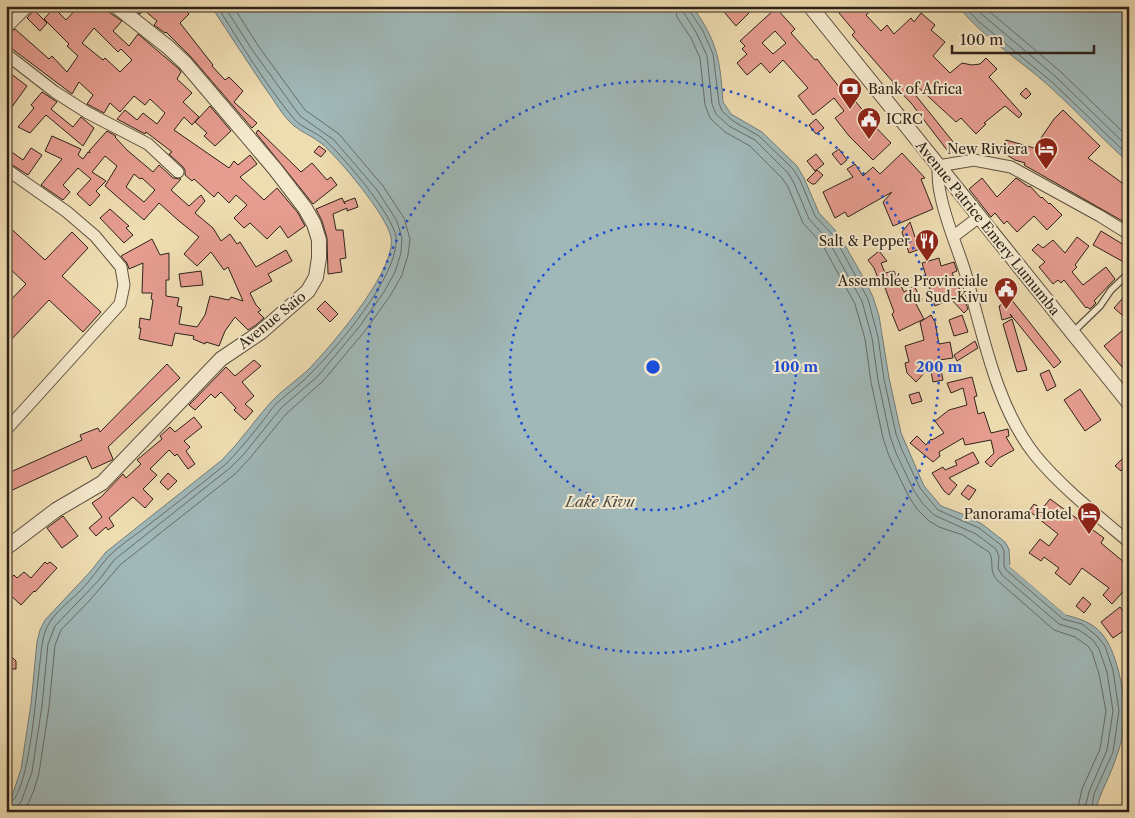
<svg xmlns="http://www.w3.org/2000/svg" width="1135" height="818" viewBox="0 0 1135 818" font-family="'Libre Caslon Text',serif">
<rect width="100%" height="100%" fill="#efddb2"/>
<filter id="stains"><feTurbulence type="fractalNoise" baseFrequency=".004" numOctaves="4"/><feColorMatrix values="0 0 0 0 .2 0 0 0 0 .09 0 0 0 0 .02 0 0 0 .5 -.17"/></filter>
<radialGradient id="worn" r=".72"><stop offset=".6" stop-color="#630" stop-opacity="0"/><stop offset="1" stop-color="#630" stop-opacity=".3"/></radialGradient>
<g fill="#a0b8b8" stroke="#727c79">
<path d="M211 6H692C718 42 720 60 723 102L731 114 762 132 797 166 804 178 819 213 838 233 863 277 873 297 879 316 889 378 901 433 924 486 941 506 965 515 982 524 1005 542 1009 549 1010 567 1066 615C1080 619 1092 622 1102 634 1116 650 1124 689 1124 710 1125 724 1122 742 1117 755 1111 775 1100 792 1095 812H6V802L12 796 21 769 31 704 37 642 40 630 45 620 90 572 106 552 222 460C240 442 254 421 271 402 282 390 296 381 308 370 331 346 397 270 391 237 387 216 339 158 321 143 312 136 301 132 293 125 282 115 274 100 265 88 247 61 229 34 211 6Z"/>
<path d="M958 6H1129V163C1101 138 1076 110 1048 85 1019 59 982 37 958 6Z"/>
</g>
<polygon fill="#efddb2" points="1012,563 1012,565 1068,613 1066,615 1009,566"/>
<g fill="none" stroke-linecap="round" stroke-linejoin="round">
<g stroke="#666d69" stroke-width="1">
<path d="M675 6 677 17 691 38 700 58 705 105 710 118 725 132 750 146 782 178 788 187 803 223 822 244 855 304 865 339 871 382 883 438 889 456 908 495 917 509 929 521 939 527 963 535 989 552C995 561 988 570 997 580L1054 630 1075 637 1088 646 1092 652 1099 674 1106 711 1100 749 1082 789 1077 812"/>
<polyline points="682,6 684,13 697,34 707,56 712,104 716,114 729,126 755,140 788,173 794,183 809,219 828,240 862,301 872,338 878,380 890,436 896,453 914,491 923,504 934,515 976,534 996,549 999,556 998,568 1002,575 1059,624 1079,630 1093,640 1099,649 1107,672 1113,711 1107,750 1089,792 1084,812"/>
<polyline points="689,6 689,10 703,31 713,54 719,103 722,111 733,121 759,136 793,169 800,180 815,216 834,236 868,299 878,337 884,379 896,434 902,450 920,488 938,510 979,528 1001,545 1004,551 1004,566 1006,570 1063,619 1082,624 1097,636 1105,646 1113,670 1119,711 1113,752 1094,794 1091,812"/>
<polyline points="964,6 978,21 1052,82 1129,156"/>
<polyline points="972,6 1056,77 1129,148"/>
<polyline points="983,6 1061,72 1129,138"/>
<path d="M6 805C33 802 37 660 44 635 49 616 67 604 80 591 91 580 99 567 109 556 119 546 131 538 142 530 170 508 198 487 226 464 237 452 248 440 258 427 265 419 270 410 277 403 288 393 301 384 311 373 337 348 400 274 396 237 393 215 343 156 325 140 316 132 302 128 294 119 265 84 241 44 217 6"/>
<polyline points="6,811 14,809 21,802 32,772 42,706 48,644 55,626 99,580 114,560 230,468 244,454 281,408 318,376 359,327 384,292 395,272 401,253 402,238 397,221 377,190 334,140 300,116 253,51 224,6"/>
<polyline points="23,812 28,804 34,790 39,773 49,707 55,645 61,630 90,600 120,565 235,474 250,458 286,414 323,381 365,331 390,296 402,275 408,255 410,239 404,218 383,186 339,134 305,110 259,47 233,6"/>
</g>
</g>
<g fill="#e69d90" stroke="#2d221a" fill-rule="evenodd">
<path d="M79 6H107L110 13 122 21 113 31 129 46 138 34 179 69 181 72 177 79 192 93 183 102 199 117 192 125 184 117 174 130 229 168 234 161 238 165 250 155 257 164 240 177 264 200 277 188 298 213 305 226 288 238 280 226 267 239 250 223 244 228 234 218 247 205 236 195 229 203 218 192 214 197 194 179 192 181 185 175V170L183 167 169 154 172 152 146 132 145 134 117 119 125 110 137 120 143 113 157 124 165 113 150 99 145 105 134 96 120 112 110 103 104 113 87 104 93 95 79 82 72 94 11 48 6 47V35L15 29 49 59 52 56 67 72 78 56 67 46 69 44 44 19 54 8 66 20ZM94 28 118 52 121 49 132 60 120 72 105 58 103 60 82 43Z"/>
<polygon points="136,6 160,6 166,11 171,6 181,6 189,14 180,23 213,65 212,66 225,80 229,77 243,91 234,102 257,123 252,128 191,57 166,32 165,33 154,25 157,21 144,10 140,14 134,9"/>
<polygon points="719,6 756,6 736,26"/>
<polygon points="847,6 876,6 866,15 881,31 887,25 894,34 911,18 914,22 921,13 935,25 931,30 945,42 933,56 950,73 962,63 972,65 980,64 986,58 997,69 989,77 1022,114 1019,118 1005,106 984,123 986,124 976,134 961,118 956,122 918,87 913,92 958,148 950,154 911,103 892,83 893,82 852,35 855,32 839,13"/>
<path d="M776 8 795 29 791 33 815 60 817 59 840 88 843 86 865 113 863 114 891 143 873 160 849 136 835 118 844 111 834 98 813 115 798 96 808 88 783 60 770 73 761 63 747 75 737 63 747 54 742 49 745 46 740 41ZM775 31 786 43 773 54 762 43Z"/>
<polygon points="34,10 47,23 40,31 27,18"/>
<polygon points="6,70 27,86 6,115"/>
<polygon points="1026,88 1031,94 1026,99 1020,94"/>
<polygon points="42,92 57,102 51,109 73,127 81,117 94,128 83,146 46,115 30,133 18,127 34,108 31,105"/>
<polygon points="210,106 231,131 215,146 204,136 207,133 195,122"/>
<polygon points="1063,110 1100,146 1088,158 1129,188 1129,219 1126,223 1024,165 1025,163 1015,160 1002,152 1006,140 1034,148 1054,119"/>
<polygon points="816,119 824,128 816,134 809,125"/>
<polygon points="258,130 301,172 312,163 327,180 331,177 337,185 313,204 256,133"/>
<path d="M107 131 116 136 115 137 127 150 153 172 159 165 173 178 181 179 171 190 189 206 201 195 205 201 195 213 213 228 221 241 230 234 237 244 240 242 256 267 286 250 292 261 268 274 272 281 250 293 256 305 261 310 258 312 264 318 256 325 248 330 235 317 225 331 219 346 206 342 205 344 193 339 194 336 175 333 172 346 139 339 141 328H139L140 318 150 320 153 300 151 299 152 293H142L143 263 129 269 127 263 121 256 152 239 160 255 169 253V280H166V296L179 298 177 306 182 307 179 324 197 327 205 315 210 296 229 300 231 297 243 301 228 267 224 270 211 252 197 266 184 254 199 237 179 221 159 203 144 220 105 186 117 166 105 156 92 172 106 181 96 191 100 195 90 206 77 194 91 179 78 168 63 185 70 192 63 200 41 185 62 159 45 151 52 136 81 149 78 155 83 159 88 152 90 153 89 151ZM134 174 140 179 142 178 155 190 144 202 126 187Z"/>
<polygon points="319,146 326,151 321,157 314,152"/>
<polygon points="6,148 23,160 31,148 42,155 28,175 6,161"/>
<polygon points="839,149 847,160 841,165 832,154"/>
<polygon points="902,153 925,178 921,179 933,209 893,226 883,202 892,192 848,217 845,212 835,218 823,192 853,177 847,169 855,164 863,176 873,167 880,174"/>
<polygon points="816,154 824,164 815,171 807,161"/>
<polygon points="817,170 823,175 815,184 812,184 807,180"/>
<polygon points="982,178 997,197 1016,178 1029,187 1030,186 1041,198 1042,197 1049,204 1050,203 1062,215 1047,230 1034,216 1017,232 1007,221 1004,224 995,213 991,217 969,189"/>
<polygon points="342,198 345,204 344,202 355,198 358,207 347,211 347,208 333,214 336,230 343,230 346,258 340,259 342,272 328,274 327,238 322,221 316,209"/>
<polygon points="110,209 129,226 126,228 133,235 124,243 100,218"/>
<polygon points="910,222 915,237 929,231 934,244 909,253 902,232"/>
<polygon points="6,224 45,260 72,232 88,248 62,276 101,312 83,332 49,300 6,345 6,305 26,284 6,265"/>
<polygon points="1101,231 1129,248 1129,265 1093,245"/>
<polygon points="1077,237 1089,246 1075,265 1077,267 1072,272 1083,285 1106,267 1115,279 1094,301 1096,303 1090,309 1087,307 1086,308 1064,280 1061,283 1058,280 1053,284 1039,267 1045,262 1032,250 1038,244 1043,248 1053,240 1065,253"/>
<polygon points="879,251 887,261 881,263 885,273 894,271 904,292 914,286 922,300 916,304 924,319 899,331 892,314 894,312 884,285 881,286 874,268 868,260"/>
<polygon points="939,258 941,266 954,262 957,271 952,273 962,294 958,295 966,304 968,309 964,313 951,299 935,306 922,263"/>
<polygon points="201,271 203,285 181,287 179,274"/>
<polygon points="1129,291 1129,321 1114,308"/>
<polygon points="1011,299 1061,362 1054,368 1010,314 1012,317 1002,320 999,306"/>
<polygon points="325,301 338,314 330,322 317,309"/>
<polygon points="931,315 935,322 939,344 950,342 953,358 939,360 943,380 933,382 930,367 916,382 907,373 905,363 909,362 905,346 924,340 920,322"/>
<polygon points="962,315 968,332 954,336 949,320"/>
<polygon points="1012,319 1027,370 1017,372 1003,324"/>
<polygon points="1129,325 1129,375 1104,346"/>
<polygon points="975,341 978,348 957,361 954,355"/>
<polygon points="254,360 261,366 242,382 254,396 245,404 253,411 245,420 234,410 236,408 221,392 215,398 211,394 195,410 189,405 226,367 235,376"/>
<polygon points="167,364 180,378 108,447 113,459 112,460 92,469 86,456 6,493 6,474 82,440 80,435 98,428 100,432"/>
<polygon points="1049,370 1056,386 1047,391 1040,374"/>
<polygon points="972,377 977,396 974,397 978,414 984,412 991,433 1008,429 1009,436 1006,437 1014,450 999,458 991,467 985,462 994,453 991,440 965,445 963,438 939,452 940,456 933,462 910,443 917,436 926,445 931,439 932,440 944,433 935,421 949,410 967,405 963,388 951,393 947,383"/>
<polygon points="1080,389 1101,420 1085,431 1064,400"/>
<polygon points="919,392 922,401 912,404 909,395"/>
<polygon points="194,417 202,427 184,441 190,447 186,451 195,464 188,469 177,454 175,456 169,450 150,469 157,475 143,489 153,499 145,508 133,497 109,518 114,526 108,530 106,527 96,536 89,528 102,517 92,503 101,497 123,474 126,478 141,464 137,460 162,439 160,436 170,427 175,432"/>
<polygon points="973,452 979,463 949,478 957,485 949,495 944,491 932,473 943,467 945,470 957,465 955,461"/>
<polygon points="1129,452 1129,462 1121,471 1115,466"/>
<polygon points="168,473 177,481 168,490 160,482"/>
<polygon points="968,485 976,490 969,500 961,494"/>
<polygon points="1050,499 1104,538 1101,543 1125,563 1124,565 1129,569 1129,585 1112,604 1103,595 1109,588 1082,568 1070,585 1055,573 1059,568 1044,557 1041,561 1029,553 1040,539 1049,546 1058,534 1029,511 1034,504 1042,509"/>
<polygon points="63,516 78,536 62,548 47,528"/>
<polygon points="45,562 47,564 50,562 57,568 35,592 34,591 21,605 6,591 6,584 14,575 17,578 24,572 31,578"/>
<polygon points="1083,597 1091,604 1084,613 1076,606"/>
<polygon points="1120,607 1129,619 1129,627 1113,638 1101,622"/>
<polygon points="6,656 10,659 12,657 16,661 16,669 12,669 6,676"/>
</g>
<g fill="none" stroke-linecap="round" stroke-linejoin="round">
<g stroke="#5e5140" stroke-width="8">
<g id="service">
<polyline points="6,276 8,279 6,283"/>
<polyline points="1072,333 1100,306 1111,290 1129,273"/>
</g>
</g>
<g stroke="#5e5140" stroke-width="13">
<g id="minor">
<polyline points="6,28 28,6"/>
<polyline points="6,54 55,92 88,113 148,144 178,172"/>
<polyline points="6,169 67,212 95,236 121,267 124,285 120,304 6,430"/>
<path d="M1129 234 1100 216 1011 167 974 160 938 166C938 175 938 184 940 192 945 221 958 248 966 275 983 334 996 406 1035 455 1060 486 1098 516 1129 542"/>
<polyline points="954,236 979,217"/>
</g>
</g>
<g stroke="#5e5140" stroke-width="16">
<g id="tertiary">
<polyline points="810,6 1129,403"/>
<polyline points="6,548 56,510 102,483 221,359 261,332 308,291 316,277 319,258 319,240 314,224 305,208 275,169 185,63 168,47 116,6"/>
</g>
</g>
<use href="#service" stroke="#f5e9cd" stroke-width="5.5"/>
<use href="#minor" stroke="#f5e9cd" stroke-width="11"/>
<use href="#tertiary" stroke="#f5e9cd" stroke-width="14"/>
</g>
<g fill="none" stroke="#1d4ed8" stroke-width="2.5" stroke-dasharray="2.5 5">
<circle cx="653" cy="367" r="143"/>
<circle cx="653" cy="367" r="286"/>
</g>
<defs>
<g id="bank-pin" transform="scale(1.25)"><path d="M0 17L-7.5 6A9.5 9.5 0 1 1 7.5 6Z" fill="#8f2418" stroke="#f5e9cd"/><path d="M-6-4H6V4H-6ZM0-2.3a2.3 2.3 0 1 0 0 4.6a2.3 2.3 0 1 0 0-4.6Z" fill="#fff"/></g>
<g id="civic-pin" transform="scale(1.25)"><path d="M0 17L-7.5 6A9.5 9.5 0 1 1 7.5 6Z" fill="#8f2418" stroke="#f5e9cd"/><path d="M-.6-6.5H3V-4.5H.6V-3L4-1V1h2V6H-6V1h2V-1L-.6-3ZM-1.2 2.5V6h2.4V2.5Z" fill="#fff"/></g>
<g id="hotel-pin" transform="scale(1.25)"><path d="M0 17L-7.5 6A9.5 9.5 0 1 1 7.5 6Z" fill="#8f2418" stroke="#f5e9cd"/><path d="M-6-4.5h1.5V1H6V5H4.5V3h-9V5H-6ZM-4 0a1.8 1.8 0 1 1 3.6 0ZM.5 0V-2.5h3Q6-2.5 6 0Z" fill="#fff"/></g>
<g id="restaurant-pin" transform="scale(1.25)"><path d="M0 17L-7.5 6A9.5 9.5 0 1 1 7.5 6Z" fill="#8f2418" stroke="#f5e9cd"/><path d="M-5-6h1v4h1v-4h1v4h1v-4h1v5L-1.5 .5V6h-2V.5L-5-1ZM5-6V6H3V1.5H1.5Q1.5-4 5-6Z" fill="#fff"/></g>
</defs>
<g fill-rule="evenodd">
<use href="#bank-pin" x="850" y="89"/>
<use href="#civic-pin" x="869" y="119"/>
<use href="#hotel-pin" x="1046" y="149"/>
<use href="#restaurant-pin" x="927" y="241"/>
<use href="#civic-pin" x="1006" y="289"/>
<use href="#hotel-pin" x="1089" y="514"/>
</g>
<g text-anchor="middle" stroke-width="4" stroke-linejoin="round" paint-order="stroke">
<g font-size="14" fill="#2d221a" stroke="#f5e9cd" text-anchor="end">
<text x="868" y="94" text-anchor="start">Bank of Africa</text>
<text x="886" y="124" text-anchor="start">ICRC</text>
<text x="1028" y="154">New Riviera</text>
<text x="910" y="246">Salt &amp; Pepper</text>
<text x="988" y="286">Assemblée Provinciale<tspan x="988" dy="16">du Sud-Kivu</tspan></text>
<text x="1072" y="519">Panorama Hotel</text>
</g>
<g font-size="14" fill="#2d221a" stroke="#f5e9cd">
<text transform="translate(988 228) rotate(51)" y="5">Avenue Patrice Emery Lumumba</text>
<text transform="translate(272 320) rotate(-39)" y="5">Avenue Saïo</text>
</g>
<g font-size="15" font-style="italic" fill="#504f49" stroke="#f5e9cd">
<text x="600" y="507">Lake Kivu</text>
</g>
</g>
<circle cx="653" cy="367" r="8" fill="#1d4ed8" stroke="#f5e9cd" stroke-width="2.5"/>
<g font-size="15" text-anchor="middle" font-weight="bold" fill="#1d4ed8" stroke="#f5e9cd" stroke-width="4" stroke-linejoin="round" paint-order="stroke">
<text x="796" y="372">100 m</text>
<text x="939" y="372">200 m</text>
</g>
<rect width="1135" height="818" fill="none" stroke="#efddb2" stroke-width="25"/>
<rect x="8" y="8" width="1120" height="803" fill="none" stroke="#2d221a" stroke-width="2.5"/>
<rect x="12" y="12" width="1110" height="793" fill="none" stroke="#2d221a"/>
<path d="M952 45v8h142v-8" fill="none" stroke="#2d221a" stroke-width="2.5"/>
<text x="960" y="45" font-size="15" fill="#2d221a" stroke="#f5e9cd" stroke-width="4" paint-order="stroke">100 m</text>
<rect width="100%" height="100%" filter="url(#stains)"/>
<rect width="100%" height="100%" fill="url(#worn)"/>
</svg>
